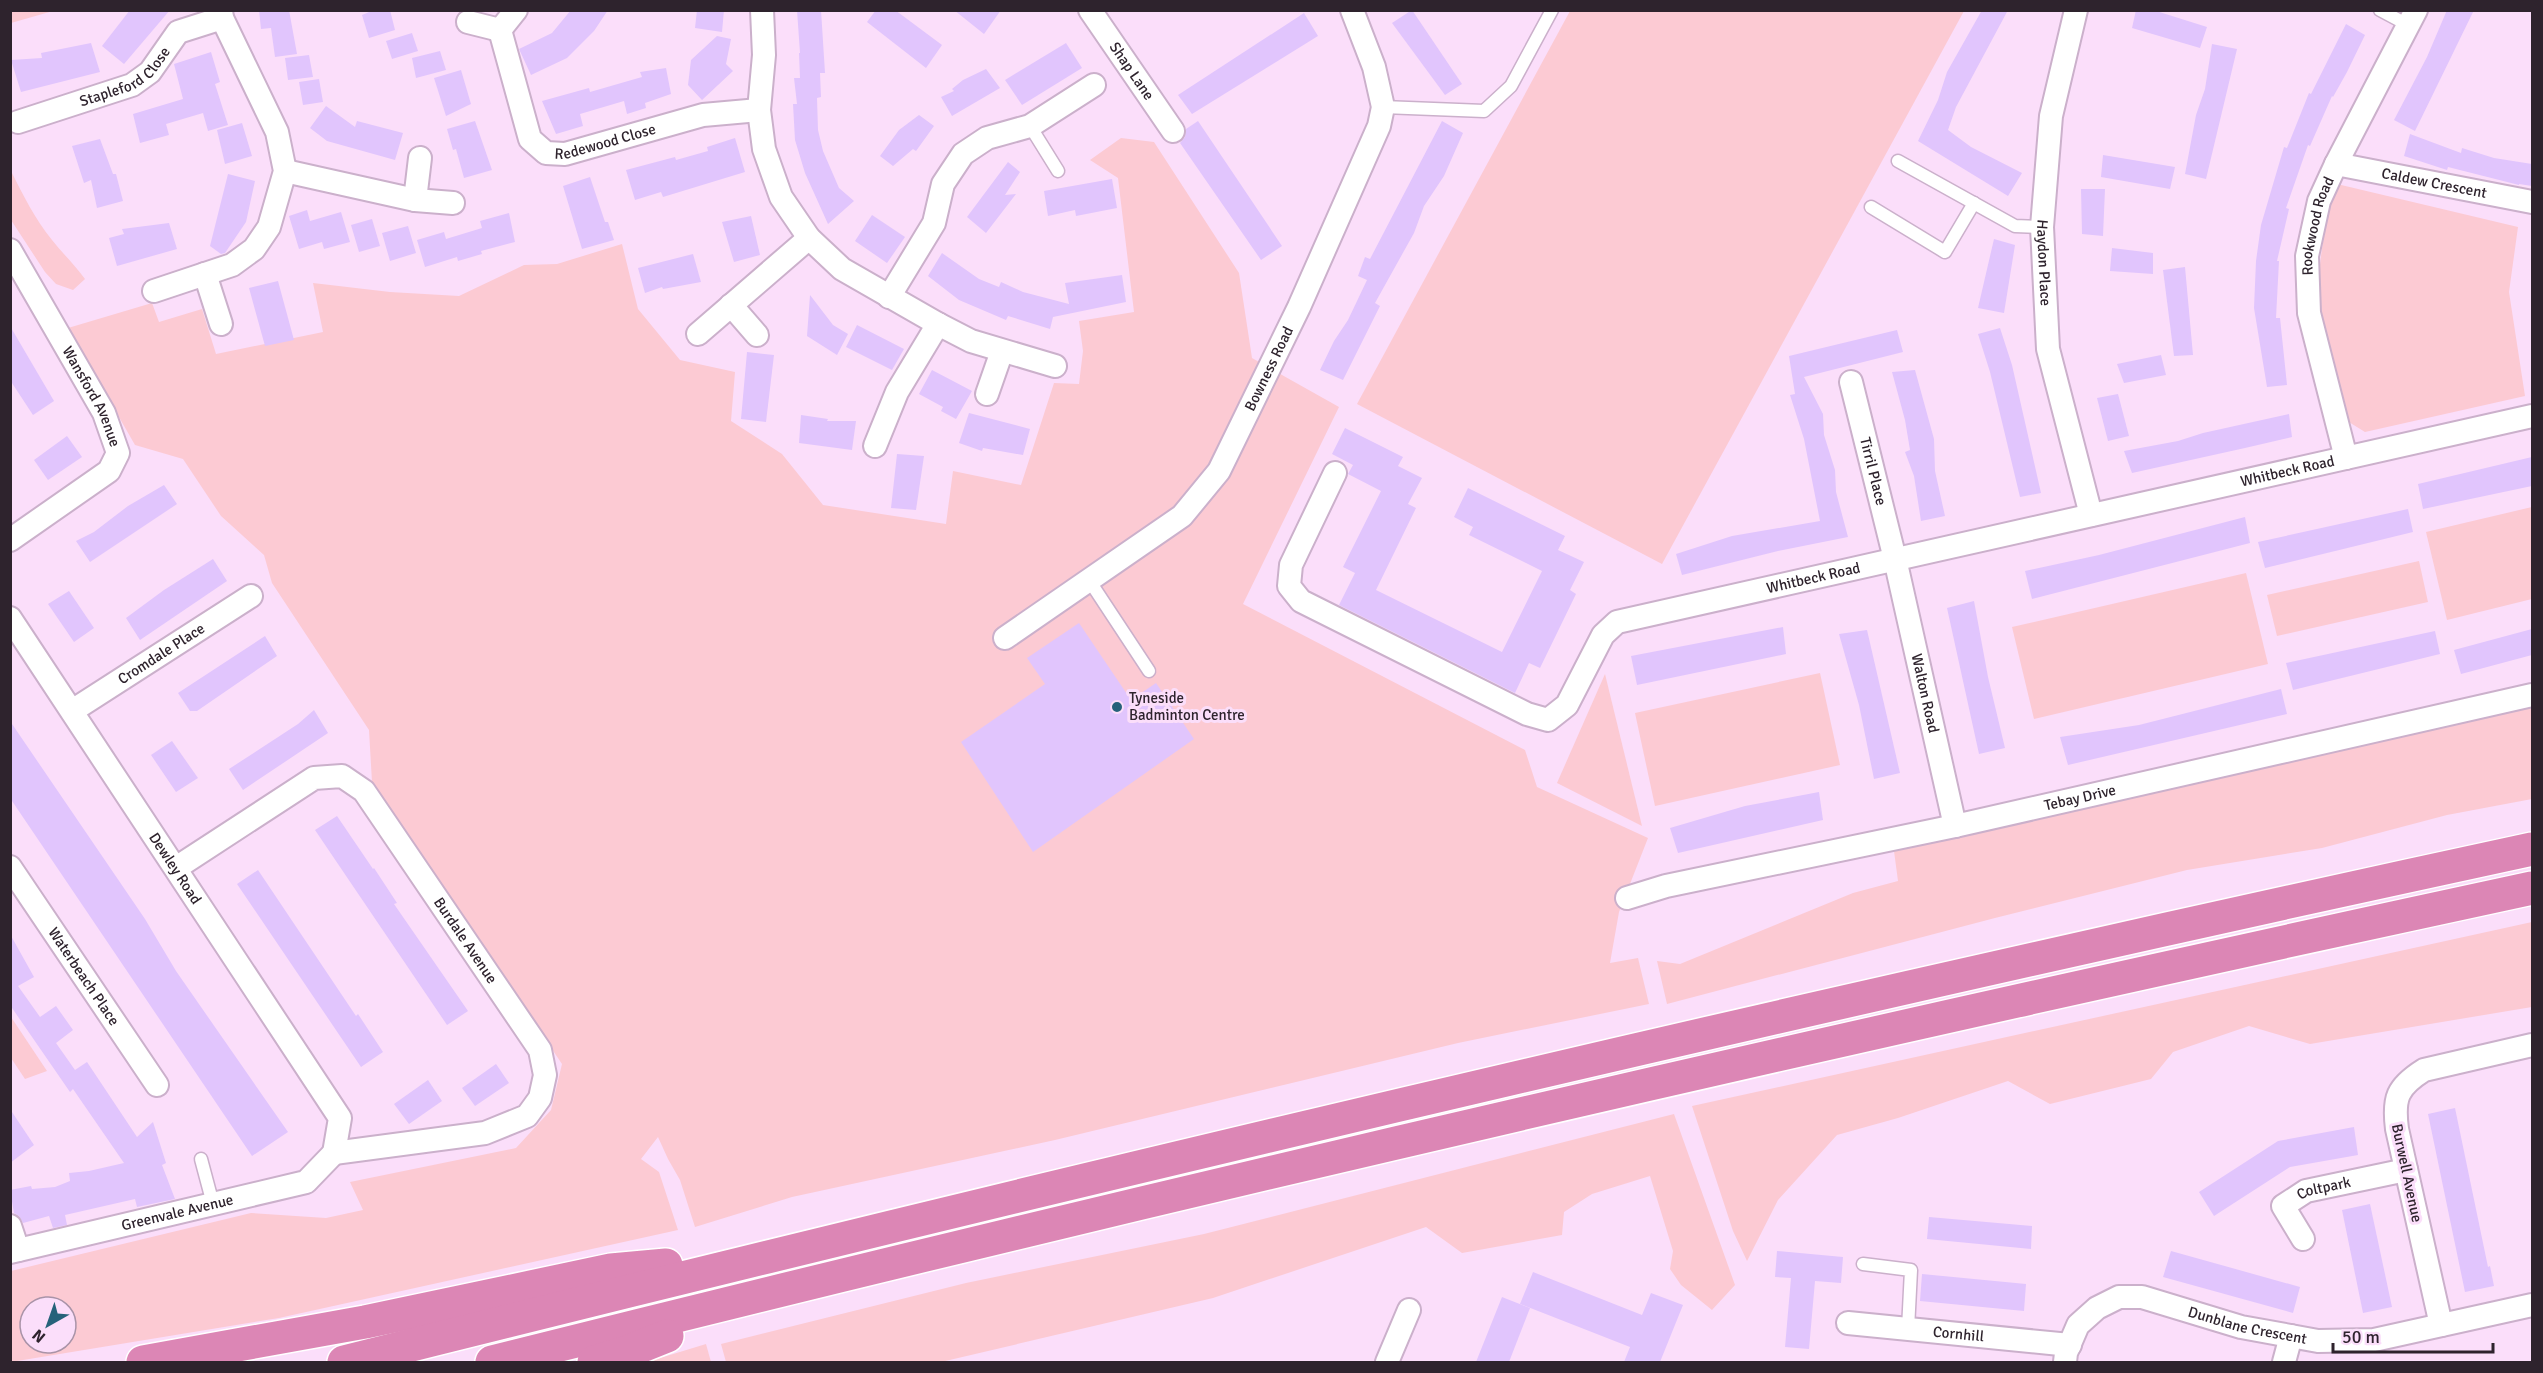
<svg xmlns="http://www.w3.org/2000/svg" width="2543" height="1373" viewBox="0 0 2543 1373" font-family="Signika,sans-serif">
<rect width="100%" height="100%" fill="#fbdefa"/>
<g fill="#fccad3" fill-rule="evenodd">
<polygon points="11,10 53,10 53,11 11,23"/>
<polygon points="1570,11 1964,11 1662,564 1357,404"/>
<path d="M1121 138 1154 142 1239 273 1252 358 1339 407 1243 604 1525 750 1537 787 1648 838 1619 912 1610 963 1638 958 1649 1004 1458 1043 1055 1140 792 1197 695 1227 680 1180 668 1159 658 1137 641 1159 659 1172 678 1230 279 1318 11 1362V1271L251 1213 326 1218 363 1210 350 1182 516 1148 551 1110 562 1064 372 782 369 730 272 583 264 555 221 516 183 459 135 445 68 328 152 303 159 322 202 309 216 354 323 332 313 283 390 292 459 296 524 265 557 264 622 244 638 309 680 360 735 372 731 421 782 454 823 505 946 524 953 471 1021 485 1054 383 1079 384 1083 351 1079 321 1134 312 1118 178 1090 160ZM30 1307H66V1343H30Z"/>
<path d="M11 171C23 195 35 219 52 240 63 254 75 265 85 279L73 290 56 284 45 272 11 220Z"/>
<path d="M2337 184 2518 227 2509 292 2525 396 2365 432 2344 419C2333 376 2320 332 2319 288 2318 259 2328 211 2337 184Z"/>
<polygon points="2532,507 2532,599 2447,620 2426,532"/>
<polygon points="2419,561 2428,602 2277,636 2267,595"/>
<polygon points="2246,573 2268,664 2034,719 2012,627"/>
<polygon points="1820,673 1840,765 1655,806 1635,713"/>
<polygon points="1605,674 1642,826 1557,783"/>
<polygon points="2532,705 2532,799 2447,815 2322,848 2187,870 1995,918 1667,1004 1657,961 1680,964 1853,893 1898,881 1894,851"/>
<polygon points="2532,922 2532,1007 2310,1044 2249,1026 2173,1052 2151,1079 2050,1104 2008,1081 1898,1118 1837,1135 1778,1200 1747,1261 1733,1231 1692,1106"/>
<polygon points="11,1017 47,1071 25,1079 11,1058"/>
<polygon points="1674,1114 1735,1285 1712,1310 1681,1285 1670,1269 1673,1251 1650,1176 1592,1194 1564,1212 1562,1235 1462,1253 1426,1227 1213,1298 941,1362 726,1362 721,1344 966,1283 1204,1234"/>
<polygon points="706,1344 711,1362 647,1362"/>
</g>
<g fill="#e1c5fd">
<polygon points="130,10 170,10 124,64 102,46"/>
<polygon points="259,10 289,10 297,54 275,57 271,28 261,29"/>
<polygon points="374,10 390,10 395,30 369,38 362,15"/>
<polygon points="571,10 608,10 594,31 567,58 531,75 519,49 552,33"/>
<polygon points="697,10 724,10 722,32 695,28"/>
<polygon points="797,10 821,10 825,73 820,73 821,97 817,98 818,130 823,151 839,188 854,201 828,224 805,173 795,140 793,104 797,104 794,78 800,78 799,53 800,53"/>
<polygon points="876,10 895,10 942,45 926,68 867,22"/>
<polygon points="954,10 1001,10 984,34"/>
<polygon points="1412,10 1462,84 1445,95 1392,23"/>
<polygon points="1982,10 2008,10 1956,107 1948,130 1971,147 2022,173 2008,196 1918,141 1938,100 1947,72"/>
<polygon points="2136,10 2153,10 2207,27 2200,48 2132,28"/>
<polygon points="2447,10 2474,10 2415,131 2394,120 2427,57"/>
<polygon points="1304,13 1318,36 1192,114 1178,95"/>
<polygon points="2346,24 2365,35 2347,72 2333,97 2332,96 2310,146 2308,145 2286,208 2289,209 2277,261 2279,261 2276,318 2280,318 2287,385 2267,387 2254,308 2256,261 2261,225 2284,147 2287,148 2309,93 2311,94"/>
<polygon points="412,33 418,51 392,59 386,41"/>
<polygon points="717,36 731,39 726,64 733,71 702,100 688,85 691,60"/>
<polygon points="91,43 100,72 21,92 11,60 42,58 41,53"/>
<polygon points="1066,43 1082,68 1022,105 1005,80"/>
<polygon points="2212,44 2237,49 2206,179 2185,174 2196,115 2205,89"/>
<polygon points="440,51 446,70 416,78 412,58"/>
<polygon points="211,52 220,82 215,84 228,125 208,131 203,113 166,124 169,135 140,143 133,114 183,99 174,64"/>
<polygon points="309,55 313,77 288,80 285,58"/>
<polygon points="666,68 671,94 645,103 646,108 627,114 624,101 580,114 583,126 556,134 542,101 589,88 590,92 642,77 640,72"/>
<polygon points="986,69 1000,88 952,116 941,97 954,91 952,89 963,80"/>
<polygon points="461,70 471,104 446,116 434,78"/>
<polygon points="319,79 323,102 303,105 299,82"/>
<polygon points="326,106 355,127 357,121 403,133 395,160 327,141 310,128"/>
<polygon points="919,115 934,126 916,151 913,149 893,166 880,156 899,130"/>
<polygon points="475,121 492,170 464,178 456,149 453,150 447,129"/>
<polygon points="1198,121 1282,246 1261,260 1180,143 1185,137 1186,129"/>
<polygon points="1442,121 1463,133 1444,176 1424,206 1414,233 1375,303 1380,306 1343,380 1320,370 1334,341 1348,320 1367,280 1358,276 1365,257 1370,259"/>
<polygon points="242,123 252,156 225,164 217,130"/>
<polygon points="2410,134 2461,153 2462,148 2494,158 2532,164 2532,186 2519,184 2519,185 2448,167 2447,170 2404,156"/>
<polygon points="735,138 745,172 663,197 661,192 635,200 626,170 675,157 676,160 708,151 707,147"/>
<polygon points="100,139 113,174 116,174 123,201 97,208 91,180 84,183 72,146"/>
<polygon points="2103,155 2175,167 2170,189 2101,177"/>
<polygon points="1008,162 1020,172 1005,195 1016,194 986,233 967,217"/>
<polygon points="228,174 255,181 246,222 225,253 221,254 210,246"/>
<polygon points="590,177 605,222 608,222 614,240 582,249 563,186"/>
<polygon points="1112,179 1117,208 1076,216 1075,210 1048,216 1044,191"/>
<polygon points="2081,189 2105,189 2103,236 2082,234"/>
<polygon points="307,210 310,221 341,212 350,242 324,249 322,242 299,249 289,216"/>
<polygon points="509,213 515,242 481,251 482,254 458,261 457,257 425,267 417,240 444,232 446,239 482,228 480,221"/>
<polygon points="872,215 905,237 887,263 855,241"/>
<polygon points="751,216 760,255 734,262 722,222"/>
<polygon points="372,219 380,246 359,252 351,225"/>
<polygon points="169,223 177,249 117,266 109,238 124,234 122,229"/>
<polygon points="408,226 416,253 390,261 382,233"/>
<polygon points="1994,239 2015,245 2004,313 1978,308"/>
<polygon points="2112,248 2153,253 2153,274 2110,271"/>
<polygon points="942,253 979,279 999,287 1001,282 1023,292 1069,304 1065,283 1122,275 1126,302 1053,317 1050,329 1008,316 1006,320 959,300 928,276"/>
<polygon points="693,254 701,282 663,289 662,287 645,293 638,268"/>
<polygon points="2185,267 2193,355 2174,356 2163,270"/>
<polygon points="278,281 294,340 265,346 249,288"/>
<polygon points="810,295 833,325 848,334 837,355 807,336"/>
<polygon points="857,325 904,349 892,370 846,347"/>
<polygon points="10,326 54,401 33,415 10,380"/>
<polygon points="2000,328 2012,365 2041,493 2020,497 1990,372 1978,334"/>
<polygon points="1897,330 1903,352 1804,377 1823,414 1824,435 1835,470 1836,492 1848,537 1778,551 1682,575 1676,554 1732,536 1820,521 1804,439 1790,395 1795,394 1789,356"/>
<polygon points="747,352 774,355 766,422 741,419"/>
<polygon points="2161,355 2166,375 2124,383 2117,364"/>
<polygon points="932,370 972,391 956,419 941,411 943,407 919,394"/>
<polygon points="1915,370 1934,439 1935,471 1945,516 1921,521 1914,476 1905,452 1910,450 1905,420 1892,372"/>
<polygon points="2118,394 2129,436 2108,441 2097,398"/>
<polygon points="969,413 1030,429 1023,455 983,448 982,451 959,443"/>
<polygon points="2289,414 2292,437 2245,448 2132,473 2124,451 2178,441 2203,433"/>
<polygon points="801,415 828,419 827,421 856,421 852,450 799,443"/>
<polygon points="1345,428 1403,457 1398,466 1422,478 1408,504 1416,508 1376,590 1502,652 1542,571 1469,535 1473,527 1454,517 1468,488 1565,536 1558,550 1584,562 1570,590 1576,594 1540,668 1529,663 1515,693 1339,605 1355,573 1343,567 1381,491 1348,474 1353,465 1332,454"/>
<polygon points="67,436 82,457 48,480 34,460"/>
<polygon points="897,454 924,456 916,510 891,508"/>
<polygon points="2532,457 2532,486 2423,509 2418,484"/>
<polygon points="164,485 177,504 90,562 76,541 94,532 128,506"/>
<polygon points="2408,509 2413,532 2265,568 2258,542"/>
<polygon points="2245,517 2250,543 2032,599 2025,571 2099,555"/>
<polygon points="213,559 227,581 140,640 126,618 164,590"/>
<polygon points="69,591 94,628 74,642 48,604"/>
<polygon points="1974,601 1988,677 2005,748 1979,754 1947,608"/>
<polygon points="1079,623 1131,700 1156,683 1194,739 1033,852 961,742 1045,684 1027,658"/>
<polygon points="1783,627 1786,654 1637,685 1631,656"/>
<polygon points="2532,629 2532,655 2461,674 2454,650"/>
<polygon points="1867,630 1900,773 1874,779 1859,705 1839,634"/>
<polygon points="2435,631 2440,654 2293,690 2286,663"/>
<polygon points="265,636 277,656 197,711 190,711 178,693"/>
<polygon points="2281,689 2287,714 2068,765 2060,737 2139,725"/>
<polygon points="314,710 328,733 243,790 229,769 298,724"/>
<polygon points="10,721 145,919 176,971 288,1132 252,1156 10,798"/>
<polygon points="172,741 198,778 176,792 151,755"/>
<polygon points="1819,792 1823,820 1678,853 1670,828 1745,806"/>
<polygon points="337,816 373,869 374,868 397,903 394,904 468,1011 447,1025 315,830"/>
<polygon points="258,870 356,1016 358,1014 383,1052 361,1067 237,884"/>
<polygon points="10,934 34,977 18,986 40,1017 56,1006 73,1030 56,1043 75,1070 87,1062 137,1137 153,1122 166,1163 162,1165 175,1199 137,1207 135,1199 65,1215 67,1225 53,1228 49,1216 23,1223 19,1216 14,1213 10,1190 31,1186 32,1189 55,1187 70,1181 69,1173 89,1171 124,1163 73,1089 70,1092 10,1005"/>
<polygon points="496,1064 509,1083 475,1106 462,1088"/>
<polygon points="428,1080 442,1101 409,1124 394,1104"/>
<polygon points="2455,1108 2488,1267 2490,1266 2494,1286 2465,1292 2428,1114"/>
<polygon points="10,1109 34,1145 10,1163"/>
<polygon points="2354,1127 2358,1155 2290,1167 2214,1216 2199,1192 2278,1141"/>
<polygon points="2370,1204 2392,1307 2363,1313 2342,1210"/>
<polygon points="1929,1217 2032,1226 2031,1249 1927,1239"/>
<polygon points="1777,1251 1843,1257 1841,1283 1815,1281 1809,1349 1785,1347 1791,1278 1775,1277"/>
<polygon points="2171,1251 2300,1287 2293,1313 2163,1277"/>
<polygon points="1533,1272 1642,1315 1651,1293 1683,1305 1660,1362 1624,1362 1630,1347 1520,1304"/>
<polygon points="1922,1274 2026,1284 2024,1311 1920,1301"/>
<polygon points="1502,1297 1530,1308 1509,1362 1476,1362"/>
</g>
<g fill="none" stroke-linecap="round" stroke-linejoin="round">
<g stroke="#cbb0cb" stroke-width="15">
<g id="lane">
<polyline points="2380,10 2410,26"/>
<polyline points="1383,107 1484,111 1511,86 1552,10"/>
<polyline points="1030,126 1058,171"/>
<polyline points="1898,161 2015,226 2042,227"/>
<polyline points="1871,207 1945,252 1974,203"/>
<polyline points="1089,580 1149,671"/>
<polyline points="201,1159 213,1204"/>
<polyline points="1863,1264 1911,1270 1908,1329"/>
</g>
</g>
<g stroke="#cbb0cb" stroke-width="26">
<g id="street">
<polyline points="762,10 764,55 759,110 764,149 781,197 809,238 842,269 938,324 971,341 1055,366"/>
<path id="s1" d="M1090 10 1173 131"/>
<path id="s2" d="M2076 10 2051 116 2042 227 2048 349 2091 515"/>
<polyline points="468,22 500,30 516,10"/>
<path id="s3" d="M500 30 530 139 546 153 565 154 703 115 759 110"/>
<path id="s4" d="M18 122 132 85 150 72 178 32 222 18"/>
<path id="s5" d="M2336 164 2532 202"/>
<polyline points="285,171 415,200 453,203"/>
<polyline points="415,200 420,158"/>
<path id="s6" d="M10 250 104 413 118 453 109 471 10 540"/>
<polyline points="205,274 221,324"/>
<polyline points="154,291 232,265 254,249 269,227 285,171 277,132 222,18 221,10"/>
<polyline points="889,297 934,223 943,184 963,154 987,138 1030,126 1094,85"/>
<polyline points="731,305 757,335"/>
<polyline points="698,334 809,238"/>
<path id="s7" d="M1851 382 1895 559 1955 826"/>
<polyline points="987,394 1002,351"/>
<polyline points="875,446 897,392 938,324"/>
<path id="s8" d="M2346 458 2309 313 2307 256 2319 201 2336 164 2416 10"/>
<path id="s9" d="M1335 473 1291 565 1289 586 1301 601 1527 714 1548 720 1567 705 1603 635 1617 622 2532 416"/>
<path id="s10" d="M10 618 340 1118 334 1153"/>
<path id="s11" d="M1005 638 1182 516 1219 471 1299 307 1379 126 1383 107 1374 67 1352 10"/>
<path id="s12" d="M72 711 251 596"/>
<path id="s13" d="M10 867 157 1085"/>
<path id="s14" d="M176 868 314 778 342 776 364 791 540 1050 545 1075 540 1098 527 1116 485 1133 334 1153"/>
<path id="s15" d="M1627 898 1666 886 1955 826 2532 695"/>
<polyline points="10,1226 18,1250"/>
<path id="s16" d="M2303 1239 2283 1206 2306 1191 2406 1170"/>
<path id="s17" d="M10 1252 306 1182 334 1153"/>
<path id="s18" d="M1848 1323 2070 1345"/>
<path d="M2441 1325 2397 1129C2393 1098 2397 1087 2424 1070L2532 1045"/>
<polyline points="1387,1362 1409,1310"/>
<path id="s19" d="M2065 1362 2066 1353 2078 1325 2097 1308 2119 1297H2142L2241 1327 2318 1341 2374 1340 2532 1305"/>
<polyline points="2284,1362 2291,1336"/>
</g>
</g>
<g stroke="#fff" stroke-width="36">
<g id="highway">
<polyline points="143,1362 365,1322 611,1270 666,1265"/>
<path d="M344 1362C1070 1180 1800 1007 2532 849"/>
<path d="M492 1362C1169 1192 1850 1035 2532 888"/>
<polyline points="594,1362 627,1352 667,1336"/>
</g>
</g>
<use href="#lane" stroke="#fff" stroke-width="12"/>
<use href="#street" stroke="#fff" stroke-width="22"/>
<use href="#highway" stroke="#dc86b5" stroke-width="33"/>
</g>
<circle fill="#26627a" stroke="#fbdefa" stroke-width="2" cx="1117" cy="707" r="6"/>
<g text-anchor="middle" stroke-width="6" stroke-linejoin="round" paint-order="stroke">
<g font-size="15" fill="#2e232d" stroke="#fbdefa">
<text dy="5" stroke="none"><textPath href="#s1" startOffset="74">Shap Lane</textPath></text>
<text dy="5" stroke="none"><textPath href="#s4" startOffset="118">Stapleford Close</textPath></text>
<text dy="5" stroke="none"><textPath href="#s3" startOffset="195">Redewood Close</textPath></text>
<text dy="5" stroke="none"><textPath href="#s5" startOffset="100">Caldew Crescent</textPath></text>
<text dy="5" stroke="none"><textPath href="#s8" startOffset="238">Rookwood Road</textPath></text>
<text dy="5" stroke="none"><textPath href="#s2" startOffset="256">Haydon Place</textPath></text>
<text dy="5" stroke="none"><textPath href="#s11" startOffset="387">Bowness Road</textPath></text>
<text dy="5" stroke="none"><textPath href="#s6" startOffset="168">Wansford Avenue</textPath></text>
<text dy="5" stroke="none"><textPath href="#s7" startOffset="92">Tirril Place</textPath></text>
<text dy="5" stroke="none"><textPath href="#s9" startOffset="1226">Whitbeck Road</textPath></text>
<text dy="5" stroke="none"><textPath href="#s9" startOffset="740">Whitbeck Road</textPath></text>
<text dy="5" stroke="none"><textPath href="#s12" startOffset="106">Cromdale Place</textPath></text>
<text dy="5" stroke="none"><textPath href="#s7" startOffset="320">Walton Road</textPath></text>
<text dy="5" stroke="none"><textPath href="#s15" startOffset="464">Tebay Drive</textPath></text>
<text dy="5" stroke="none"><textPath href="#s10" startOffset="300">Dewley Road</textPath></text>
<text dy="5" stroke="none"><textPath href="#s14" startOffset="400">Burdale Avenue</textPath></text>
<text dy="5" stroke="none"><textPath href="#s13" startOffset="132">Waterbeach Place</textPath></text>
<text transform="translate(2407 1173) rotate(78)" y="5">Burwell Avenue</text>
<text dy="5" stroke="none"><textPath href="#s16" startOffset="84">Coltpark</textPath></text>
<text dy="5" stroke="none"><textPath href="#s17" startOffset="172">Greenvale Avenue</textPath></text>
<text dy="5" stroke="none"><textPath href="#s19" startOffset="222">Dunblane Crescent</textPath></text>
<text dy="5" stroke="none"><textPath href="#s18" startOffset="111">Cornhill</textPath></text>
</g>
<g font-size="15" fill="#2e232d" stroke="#fbdefa" text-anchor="start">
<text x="1129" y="703">Tyneside<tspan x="1129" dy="17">Badminton Centre</tspan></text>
</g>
</g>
<rect width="2543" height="1373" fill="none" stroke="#2e232d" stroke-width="24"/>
<g transform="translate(48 1325) rotate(220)"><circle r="28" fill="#fbdefa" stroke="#a993a8" stroke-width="1.5"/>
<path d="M0-4.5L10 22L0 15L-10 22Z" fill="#26627a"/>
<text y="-9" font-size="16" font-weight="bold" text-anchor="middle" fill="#2e232d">N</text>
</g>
<path d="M2333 1343v9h160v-9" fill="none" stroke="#2e232d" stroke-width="3"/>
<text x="2342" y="1343" font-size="18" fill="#2e232d" stroke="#fbdefa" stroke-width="4.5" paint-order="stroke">50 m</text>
</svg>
